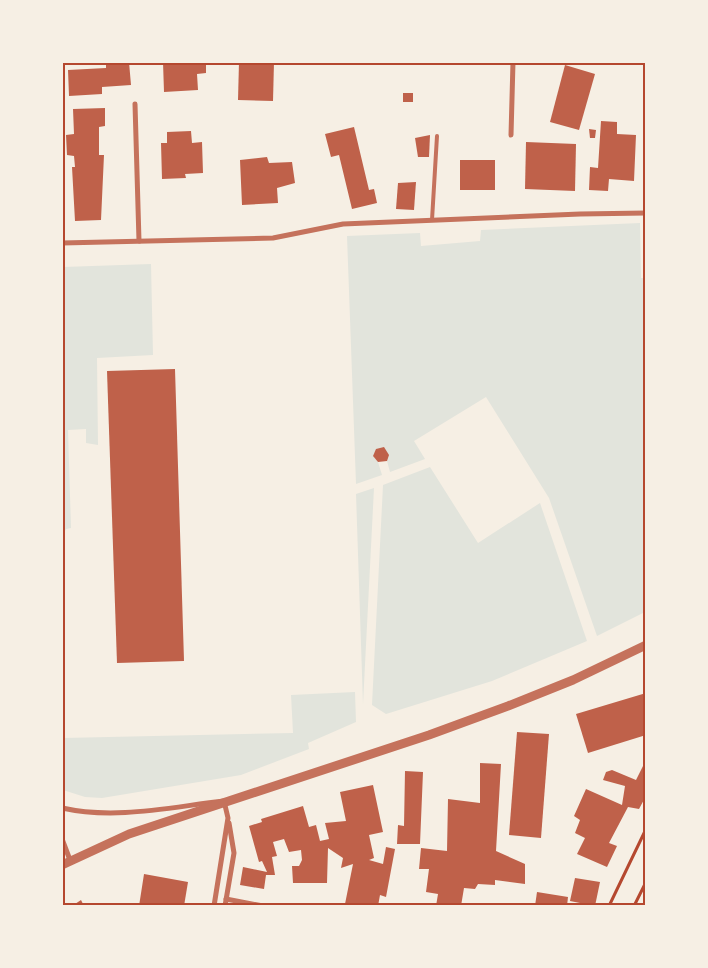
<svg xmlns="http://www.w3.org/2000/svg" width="708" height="968" viewBox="0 0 708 968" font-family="Commissioner,sans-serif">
<rect width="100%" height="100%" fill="#f6efe4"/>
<g fill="#e2e4dc">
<polygon points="640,223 641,278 646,278 645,612 597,636 549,498 486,397 414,441 425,459 390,472 387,461 377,449 373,456 378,462 382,475 356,484 347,236 420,233 421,246 480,241 481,230"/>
<polygon points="151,264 153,355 97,358 98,445 86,443 86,429 68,430 71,528 66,529 63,534 63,267"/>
<polygon points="430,467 478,543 540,503 587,641 492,681 386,714 372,705 383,485"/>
<polygon points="374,488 363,704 356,494"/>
<polygon points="355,692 356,722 308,743 309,749 241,775 102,798 85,797 63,790 63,738 293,733 291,695"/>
</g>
<g fill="#bf614a">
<polygon points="106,62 129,62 131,85 102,87 102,94 69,96 68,70 106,68"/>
<polygon points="163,62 206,62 206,73 197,74 198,90 164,92"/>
<polygon points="239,62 274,62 273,101 238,100"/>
<polygon points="565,65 595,74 579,130 550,122"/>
<rect x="403" y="93" width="10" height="9"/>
<polygon points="105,108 105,126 99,127 99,155 104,155 101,220 75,221 72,167 75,167 74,156 67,155 66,135 74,134 73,109"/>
<polygon points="601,121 617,122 617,134 636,135 634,181 609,179 608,191 589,190 590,167 598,168"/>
<polygon points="354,127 369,190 374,189 377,203 352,209 339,155 331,157 325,134"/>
<polygon points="589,129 596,130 595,138 590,138"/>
<polygon points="191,131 192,143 202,142 203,173 185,174 186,178 162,179 161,143 167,143 167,132"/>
<polygon points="430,135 429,157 418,157 415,138"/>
<polygon points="526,142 576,144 575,191 525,189"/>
<polygon points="267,157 269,163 292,162 295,183 277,188 278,203 242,205 240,160"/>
<rect x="460" y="160" width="35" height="30"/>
<polygon points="416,182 414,210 396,209 398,183"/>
<polygon points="175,369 184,661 117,663 107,371"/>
<polygon points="384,447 389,455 387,461 378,462 373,456 376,449"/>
<polygon points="646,693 646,735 588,753 576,714"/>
<polygon points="517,732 549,734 541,838 509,835"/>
<polygon points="646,760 646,796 639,809 628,807 609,843 617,846 607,867 577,854 585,838 575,833 580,820 574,816 586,789 622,805 625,786 603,780 606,772 612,770 636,780"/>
<polygon points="480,763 501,764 496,851 525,864 525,884 495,880 495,885 478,884 475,889 464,888 461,906 436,906 438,894 426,892 429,869 419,869 421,848 447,851 448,799 480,803"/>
<polygon points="405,771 423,772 420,844 397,844 398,825 404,826"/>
<polygon points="373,785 383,832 369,835 374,858 369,860 383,864 386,847 395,849 386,897 380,895 378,906 345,904 353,864 341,868 343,858 328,848 327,883 293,883 292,866 299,866 302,860 301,850 289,852 284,839 273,842 277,856 272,857 275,875 266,875 264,889 240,885 243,867 267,872 262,861 259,862 249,826 262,822 261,819 303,806 309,827 316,825 320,841 329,839 325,823 346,821 340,792"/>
<polygon points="144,874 188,882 184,906 139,906"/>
<polygon points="575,878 600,882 595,906 570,901"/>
<polygon points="537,892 568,897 567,906 535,906"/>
<polygon points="81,900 84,906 72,906"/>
</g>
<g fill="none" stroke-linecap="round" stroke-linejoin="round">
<g stroke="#b5482f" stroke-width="3">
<polyline points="609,906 646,829"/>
<polyline points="634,906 646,882"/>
</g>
<polyline stroke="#c5725c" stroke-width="4" points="432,220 437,136"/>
<g stroke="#c5725c" stroke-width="5">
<polyline points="135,104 139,241"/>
<polyline points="511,135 513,62"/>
<polyline points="62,243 273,238 343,224 580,214 646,213"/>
<path d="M62 808C116 820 170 807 224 801L228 818 214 906"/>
<polyline points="62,839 70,860"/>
<polyline points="226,899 263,906"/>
<polyline points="225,906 234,853 229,823"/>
</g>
<polyline stroke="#c5725c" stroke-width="9" points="62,865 129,834 429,735 508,706 573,680 646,645"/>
</g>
<rect width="708" height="968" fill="none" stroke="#f6efe4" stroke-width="128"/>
<rect x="64" y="64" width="580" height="840" fill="none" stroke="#b5482f" stroke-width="2"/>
</svg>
